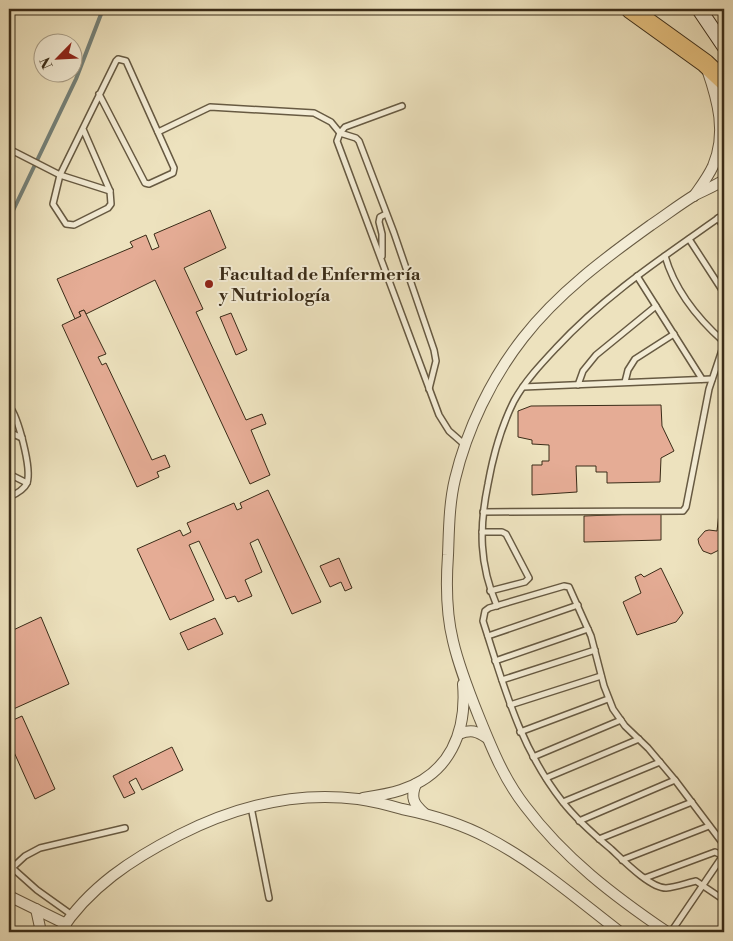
<svg xmlns="http://www.w3.org/2000/svg" width="733" height="941" viewBox="0 0 733 941" font-family="'Libre Bodoni',serif">
<rect width="100%" height="100%" fill="#ede2be"/>
<filter id="stains"><feTurbulence type="fractalNoise" baseFrequency=".004" numOctaves="4"/><feColorMatrix values="0 0 0 0 .2 0 0 0 0 .09 0 0 0 0 .02 0 0 0 .5 -.17"/></filter>
<radialGradient id="worn" r=".72"><stop offset=".6" stop-color="#630" stop-opacity="0"/><stop offset="1" stop-color="#630" stop-opacity=".3"/></radialGradient>
<g fill="none" stroke-linecap="round" stroke-linejoin="round">
<polyline stroke="#75827a" stroke-width="4" points="9,219 76,79 103,9"/>
</g>
<g fill="#e5ac95" stroke="#3a2c18">
<polygon points="210,210 226,248 184,268 203,309 196,312 246,420 262,414 266,424 251,430 270,475 250,484 155,280 86,314 84,310 79,312 81,316 75,319 57,279 133,247 130,242 146,235 152,250 159,247 154,234"/>
<polygon points="84,310 106,354 98,357 102,365 106,363 152,460 165,455 170,467 157,472 159,477 137,487 62,325 81,316 79,312"/>
<polygon points="231,313 247,350 236,355 220,317"/>
<polygon points="661,405 662,426 674,451 661,458 660,482 607,483 607,472 596,472 596,466 576,466 577,492 532,495 532,465 542,465 542,461 549,461 549,445 532,444 532,440 518,437 518,411 531,406"/>
<polygon points="724,468 724,534 722,534 722,541 719,550 711,554 703,551 699,544 698,539 705,531 709,530 717,531"/>
<polygon points="268,490 321,602 292,614 258,539 250,543 262,572 245,580 252,596 238,602 235,596 226,599 199,541 189,545 214,600 170,620 137,549 180,530 183,536 191,532 187,523 234,503 237,510 242,508 240,503"/>
<polygon points="661,513 661,540 584,542 584,516"/>
<polygon points="339,558 352,588 345,591 341,582 330,587 320,566"/>
<polygon points="661,568 683,613 676,622 637,635 623,602 641,593 635,577 641,574 644,577"/>
<polygon points="41,617 69,684 9,711 9,632"/>
<polygon points="215,618 223,634 188,650 180,633"/>
<polygon points="22,716 55,789 35,799 9,741 9,722"/>
<polygon points="172,747 183,770 142,790 136,778 129,782 135,793 124,798 113,776"/>
</g>
<g fill="none" stroke-linecap="round" stroke-linejoin="round">
<g stroke="#675a42" stroke-width="8">
<g id="lane">
<polyline points="402,106 345,127 340,133 337,141 439,415 449,431 465,445"/>
<polyline points="83,129 110,191 111,204 108,208 74,225 66,224 53,204 60,175 116,61 118,59 126,61 174,168 173,173 149,184 145,183 99,94"/>
<polyline points="158,132 210,107 314,113 331,122 340,133 356,138 359,141 394,233 434,350 436,361 429,389"/>
<polyline points="9,149 60,175 110,191"/>
<polyline points="718,218 724,228"/>
<polyline points="689,239 724,293"/>
<polyline points="382,256 382,234 379,222 380,217 386,214"/>
<path d="M665 256C675 291 697 318 724 342"/>
<polyline points="637,276 702,379"/>
<polyline points="625,382 628,370 635,359 674,334"/>
<polyline points="578,385 583,371 596,355 656,306"/>
<polyline points="523,387 712,379"/>
<path d="M9 406C18 416 32 469 27 483 24 490 16 494 9 497"/>
<polyline points="9,432 22,438"/>
<polyline points="9,474 27,483"/>
<polyline points="483,512 683,511 686,507 709,389 724,344"/>
<polyline points="482,532 502,532 506,534 529,578 525,582 490,591"/>
<path d="M497 606C479 564 479 528 488 484 493 456 501 427 514 401 525 381 541 364 556 348 606 294 665 256 724 214"/>
<polyline points="488,636 578,605"/>
<polyline points="495,661 588,629"/>
<polyline points="502,680 595,650"/>
<polyline points="510,705 601,676"/>
<polyline points="520,732 608,699"/>
<polyline points="533,757 621,720"/>
<polyline points="546,778 639,739"/>
<polyline points="563,802 660,762"/>
<polyline points="251,807 269,898"/>
<polyline points="579,821 675,780"/>
<polyline points="599,839 692,802"/>
<path d="M724 845 675 780 648 748 625 726 613 709 604 686 591 636 569 587 564 586 489 608 485 611 483 621C504 686 519 746 562 801 576 819 593 834 611 849 623 860 650 888 666 888 676 887 687 883 696 881L724 900"/>
<polyline points="622,860 709,826"/>
<polyline points="9,865 37,890 72,915"/>
<polyline points="12,868 25,856 40,848 125,828"/>
<polyline points="645,878 715,852 723,856"/>
<polyline points="671,932 724,854"/>
</g>
</g>
<g stroke="#675a42" stroke-width="12">
<g id="street">
<path d="M694 196C701 186 708 177 713 166 727 133 718 101 707 69"/>
<path d="M459 734C471 729 477 731 487 738"/>
<path d="M416 784C410 798 414 804 424 813"/>
<path d="M363 798C376 796 389 794 401 790 450 774 467 732 463 684"/>
<polyline points="9,896 66,924"/>
<polyline points="36,909 41,932"/>
<path d="M60 932C89 887 132 859 179 835 234 807 295 791 358 799 373 801 388 805 402 809 432 815 460 823 488 838 536 863 577 899 620 932"/>
<path d="M667 932C614 896 564 858 525 806 504 779 492 749 479 717 469 692 459 667 453 641 446 613 446 583 448 555 449 530 449 504 455 479 467 429 491 379 523 338 558 293 605 258 651 225 666 215 680 204 695 195 705 190 715 186 724 180"/>
</g>
</g>
<g stroke="#3a2c18" stroke-width="16">
<polyline id="secondary" points="699,9 724,46"/>
</g>
<g stroke="#3a2c18" stroke-width="20">
<polyline id="highway" points="630,9 705,63 724,81"/>
</g>
<use href="#lane" stroke="#f3ecd5" stroke-width="5"/>
<use href="#street" stroke="#f3ecd5" stroke-width="10"/>
<use href="#secondary" stroke="#f3ecd5" stroke-width="14"/>
<use href="#highway" stroke="#e6c17f" stroke-width="18"/>
</g>
<circle fill="#8f2418" stroke="#f3ecd5" stroke-width="2" cx="209" cy="284" r="5"/>
<g text-anchor="middle" stroke-width="4" stroke-linejoin="round" paint-order="stroke">
<g font-size="18" font-weight="bold" fill="#3a2c18" stroke="#f3ecd5" text-anchor="start">
<text x="219" y="280">Facultad de Enfermería<tspan x="219" dy="21">y Nutriología</tspan></text>
</g>
</g>
<rect width="733" height="941" fill="none" stroke="#ede2be" stroke-width="30"/>
<rect x="10" y="10" width="713" height="921" fill="none" stroke="#3a2c18" stroke-width="2.5"/>
<rect x="15" y="15" width="703" height="911" fill="none" stroke="#3a2c18"/>
<g transform="translate(58 58) rotate(246)"><circle r="24" fill="#f3ecd5" stroke="#a99f89"/>
<path d="M0-4L9 19L0 12L-9 19Z" fill="#8f2418"/>
<text y="-8" font-size="14" font-weight="bold" text-anchor="middle" fill="#3a2c18">N</text>
</g>
<rect width="100%" height="100%" filter="url(#stains)"/>
<rect width="100%" height="100%" fill="url(#worn)"/>
</svg>
